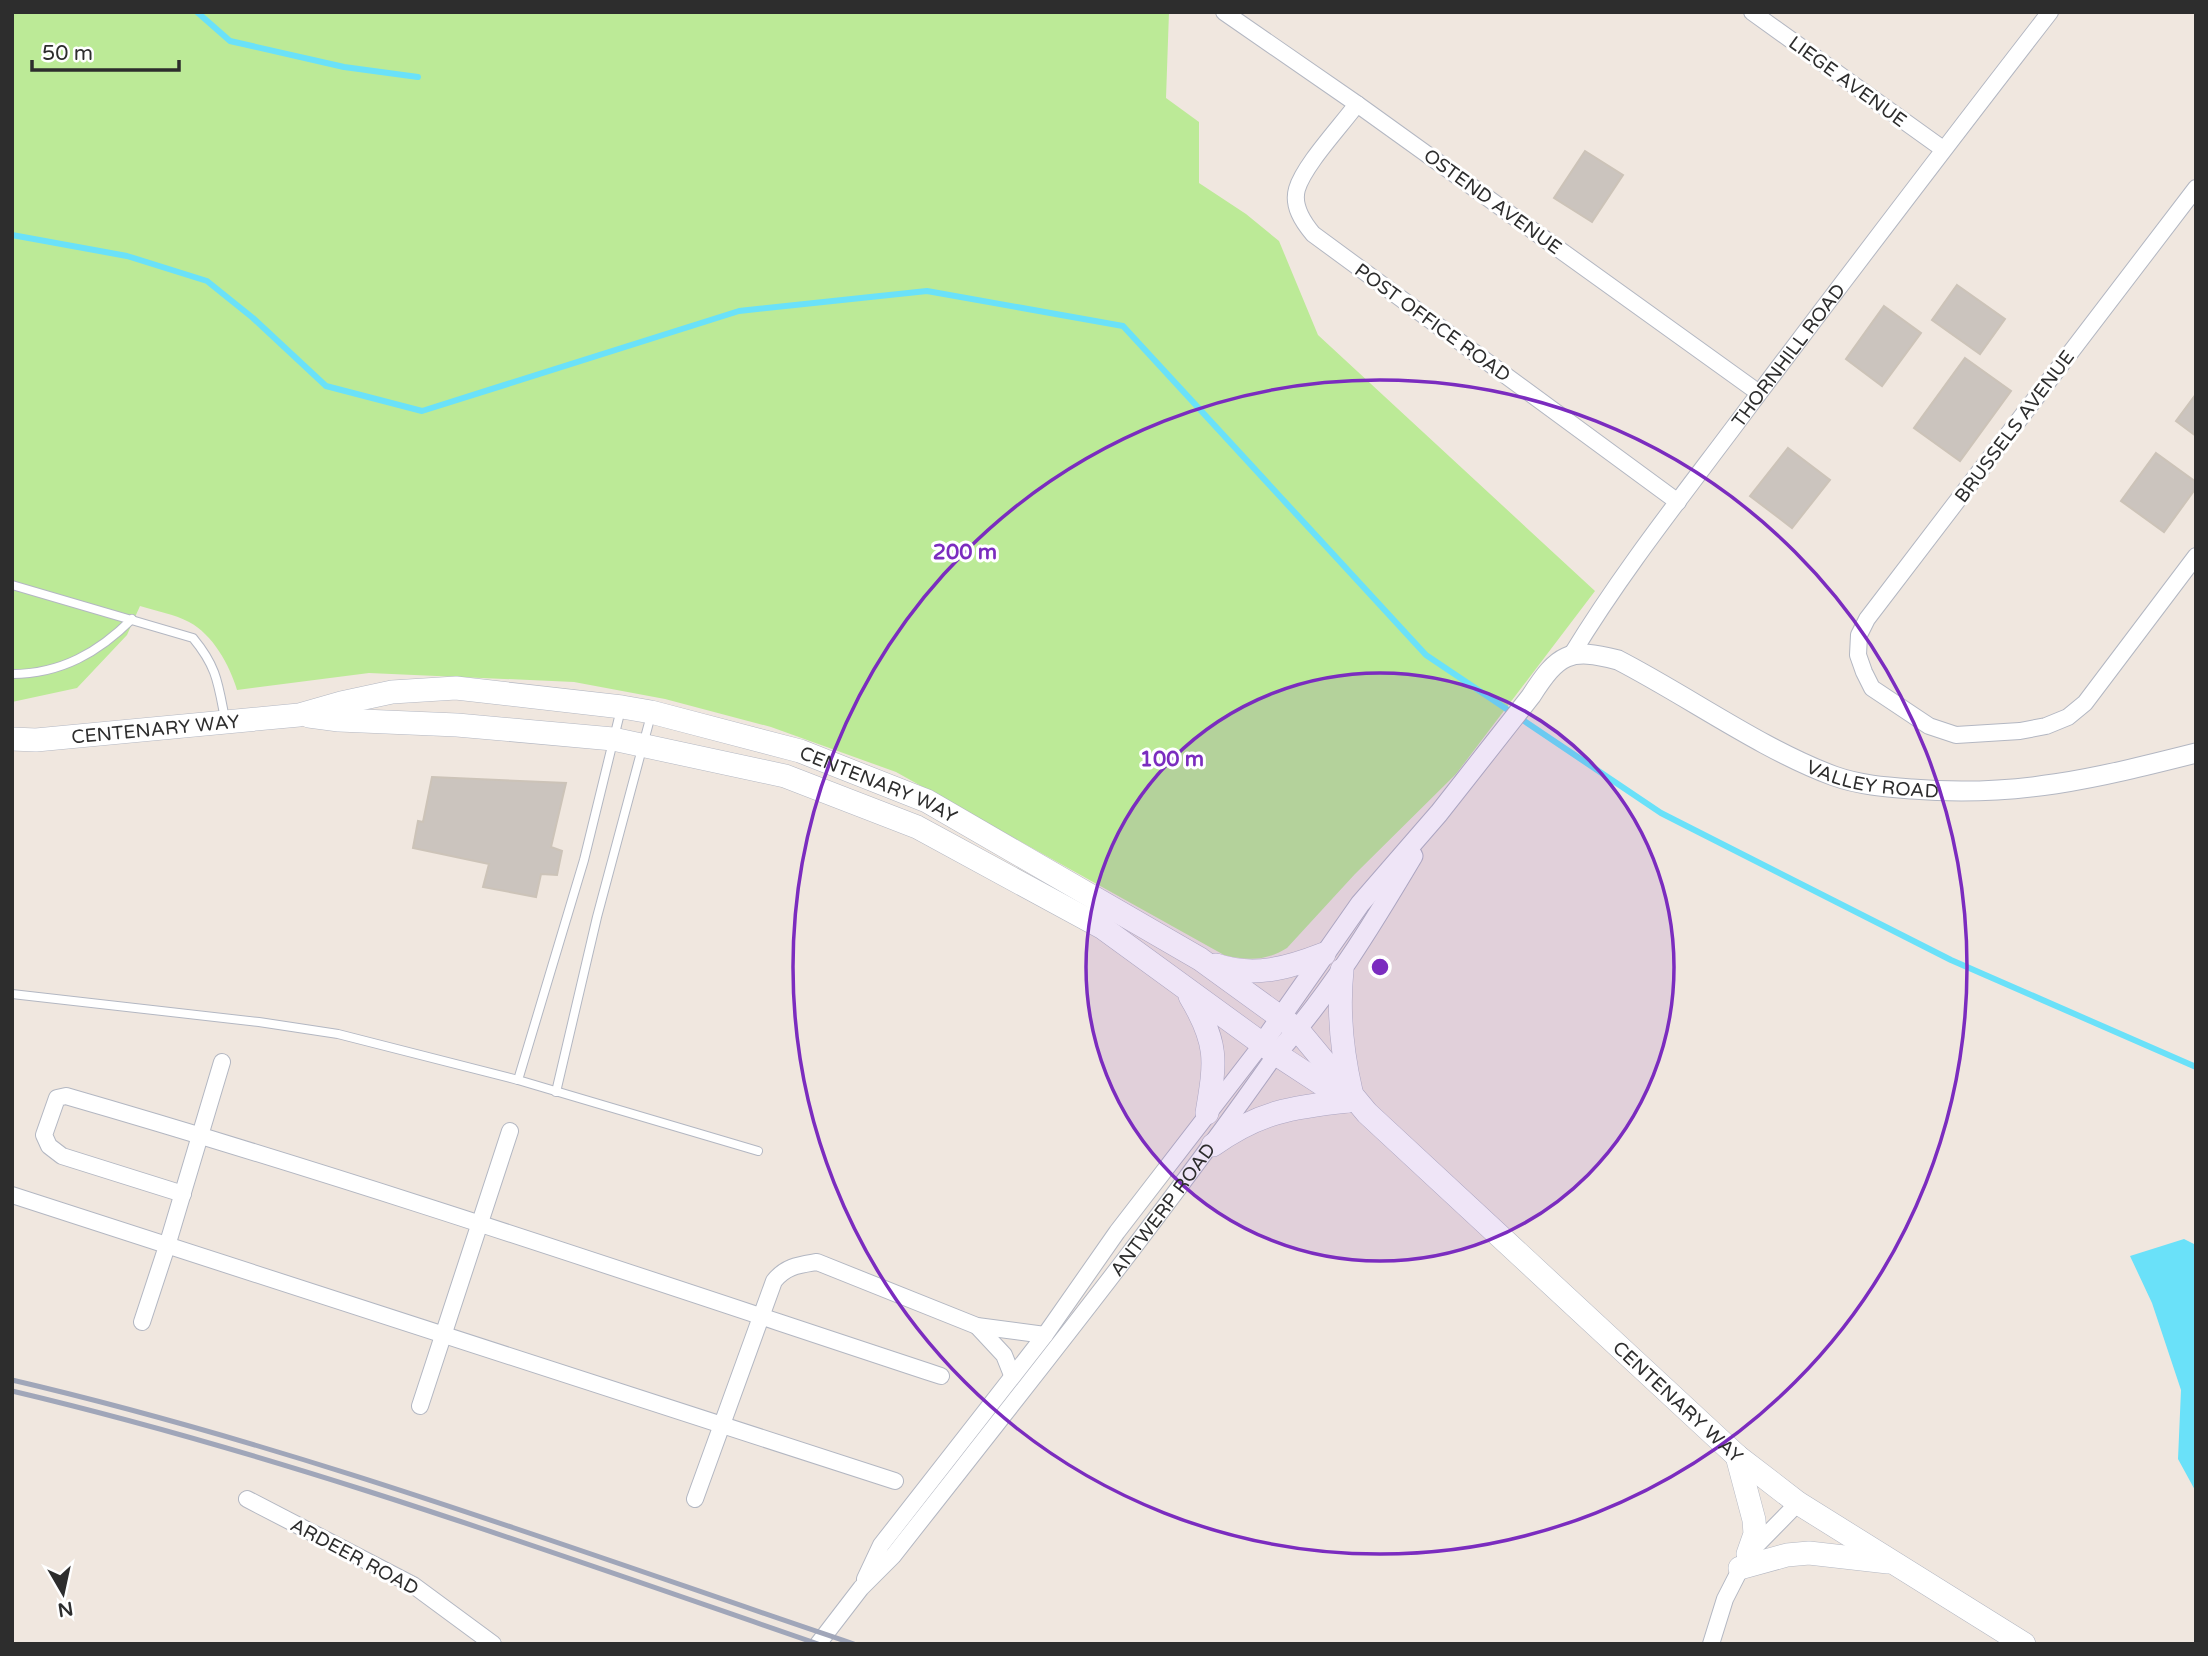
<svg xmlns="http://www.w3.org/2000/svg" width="2208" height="1656" viewBox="0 0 2208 1656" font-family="'Varela Round',sans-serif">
<rect width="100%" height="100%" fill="#f0e7df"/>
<path fill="#bcea97" d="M12 12H1169L1166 98 1199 122V183L1246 214 1279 241 1318 335 1595 591 1456 774 1355 874 1287 948C1266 961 1248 961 1224 955L896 772 771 727 665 699 574 682 369 673 237 690C229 664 213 635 189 622 174 614 156 611 140 606L127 635 77 688 12 702Z"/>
<polygon fill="#6ae1f9" points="2184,1239 2196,1245 2196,1492 2178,1459 2181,1390 2152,1303 2130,1256"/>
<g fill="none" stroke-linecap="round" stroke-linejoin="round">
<g stroke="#6ae1f9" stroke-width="6">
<polyline points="197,12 230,41 344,67 418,77"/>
<polyline points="12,235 127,256 207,281 253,318 326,386 422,411 739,311 927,291 1123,326 1426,655 1661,813 1951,960 2196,1067"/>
</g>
</g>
<g fill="#cbc4be" stroke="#ccc3b8" stroke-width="2">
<polygon points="1585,151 1623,175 1592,222 1554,198"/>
<polygon points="1957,285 2005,319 1980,354 1932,320"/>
<polygon points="1884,306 1921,333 1882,386 1846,359"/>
<polygon points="1965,358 2011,391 1960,461 1914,428"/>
<polygon points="2196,394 2196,436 2176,421"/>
<polygon points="1788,448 1830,480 1792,528 1750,496"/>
<polygon points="2156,453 2196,482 2196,488 2164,532 2121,501"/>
<polygon points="432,777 566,783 551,847 562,851 557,875 541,874 536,897 483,887 489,864 413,848 418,821 423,822"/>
</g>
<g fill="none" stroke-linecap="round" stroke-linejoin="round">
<g stroke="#b3b7c2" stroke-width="10">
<g id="service">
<path d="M12 585 193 638C217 667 218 683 225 719"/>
<path d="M12 674C61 674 99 652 132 619"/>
<polyline points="12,994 259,1022 338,1034 518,1080 758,1151"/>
<polyline points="518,1080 584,860 621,709"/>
<polyline points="556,1092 597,917 651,715"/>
</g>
</g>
<g stroke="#b3b7c2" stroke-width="18">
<g id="minor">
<polyline points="1224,12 1357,104 1759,393"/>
<polyline points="1752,12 1943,149"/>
<path d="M1357 104C1341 126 1304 165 1297 189 1292 206 1303 222 1313 234L1678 502"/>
<polyline points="2196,188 1867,619 1859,635 1858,655 1864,672 1872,688 1929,726 1956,735 2020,731 2046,726 2068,717 2085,703 2196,556"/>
<path id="s1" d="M1572 654C1626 565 1692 484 1754 400 1852 270 1950 141 2050 12"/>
<path d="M183 1194 62 1156 49 1146 44 1135 57 1098 66 1096C361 1181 650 1280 941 1376"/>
<polyline points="12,1195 895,1481"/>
<polyline points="142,1322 167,1246 222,1062"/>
<polyline points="977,1326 1004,1355 1012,1375"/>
<polyline points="420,1406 510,1131"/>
<polyline points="247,1499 413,1585 493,1644"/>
<path d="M695 1499 774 1281C786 1266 799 1265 817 1262L977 1326 1045 1335"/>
<polyline points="865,1579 881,1545 1045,1335 1117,1232 1262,1044"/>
<path id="s2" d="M818 1644 861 1588 893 1556C1023 1390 1155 1226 1276 1054"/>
<polyline points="1711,1644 1725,1599 1748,1554 1798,1503"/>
</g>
</g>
<g stroke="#b3b7c2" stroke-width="21">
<g id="tertiary">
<path id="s3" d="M1262 1044 1360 904 1439 813 1531 696C1558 654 1569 647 1618 660 1688 696 1761 749 1834 776 1859 785 1886 787 1912 789 2016 798 2097 778 2196 753"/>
<path d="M1276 1054C1330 994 1372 925 1413 856"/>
</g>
</g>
<g stroke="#b3b7c2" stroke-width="24">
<g id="secondary">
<polyline points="309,716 339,720 457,725 613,739 785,776 917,827 1103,928 1276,1054 1348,1101"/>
<path id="s4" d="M12 739 36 740 299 715 341 703 392 692 456 688 622 707 651 712 800 751 927 801 1200 959 1298 1030 1367 1113 1737 1456 1798 1503 2024 1644"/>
<path d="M1216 965C1254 978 1288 968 1324 954"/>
<path d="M1342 970C1338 1009 1342 1052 1351 1091"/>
<path d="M1190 996C1218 1043 1216 1060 1207 1113"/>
<path d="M1213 1145C1259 1112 1292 1107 1348 1101"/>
<polyline points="1737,1456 1754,1520 1755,1534 1748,1554"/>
<polyline points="1740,1568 1787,1555 1809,1553 1888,1562"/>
</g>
</g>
<use href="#service" stroke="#fff" stroke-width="8"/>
<use href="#minor" stroke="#fff" stroke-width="16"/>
<use href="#tertiary" stroke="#fff" stroke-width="19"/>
<use href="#secondary" stroke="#fff" stroke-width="23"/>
<g stroke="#a0a6b9" stroke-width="5">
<path d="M12 1380C299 1447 575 1550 854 1644"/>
<path d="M12 1391C287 1456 551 1552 818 1644"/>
</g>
</g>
<circle cx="1380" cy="967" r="294" fill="#7b2cbf" fill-opacity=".12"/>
<g fill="none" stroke="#7b2cbf" stroke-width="3.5">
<circle cx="1380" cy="967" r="294"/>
<circle cx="1380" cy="967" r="587"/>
</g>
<g text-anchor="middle" stroke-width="6" stroke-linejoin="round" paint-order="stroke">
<g font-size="19" fill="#2d2d2d" stroke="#fff">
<text transform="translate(1848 81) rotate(36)" y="7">LIEGE AVENUE</text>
<text transform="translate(1493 201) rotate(36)" y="7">OSTEND AVENUE</text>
<text transform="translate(1433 322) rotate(36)" y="7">POST OFFICE ROAD</text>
<text dy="7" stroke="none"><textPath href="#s1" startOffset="369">THORNHILL ROAD</textPath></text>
<text transform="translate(2014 426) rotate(-53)" y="7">BRUSSELS AVENUE</text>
<text dy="7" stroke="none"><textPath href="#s4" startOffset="144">CENTENARY WAY</textPath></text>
<text dy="7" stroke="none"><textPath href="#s3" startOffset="830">VALLEY ROAD</textPath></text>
<text dy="7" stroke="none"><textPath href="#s4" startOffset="884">CENTENARY WAY</textPath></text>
<text dy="7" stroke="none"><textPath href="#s2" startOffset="555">ANTWERP ROAD</textPath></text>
<text dy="7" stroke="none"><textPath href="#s4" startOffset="1904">CENTENARY WAY</textPath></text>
<text transform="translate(355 1556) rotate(28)" y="7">ARDEER ROAD</text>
</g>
</g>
<circle cx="1380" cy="967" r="10" fill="#7b2cbf" stroke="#fff" stroke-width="3.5"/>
<g font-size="21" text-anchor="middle" font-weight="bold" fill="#7b2cbf" stroke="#fff" stroke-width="6" stroke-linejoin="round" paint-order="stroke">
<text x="965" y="559">200 m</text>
<text x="1172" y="766">100 m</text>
</g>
<rect width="2208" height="1656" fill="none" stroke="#2d2d2d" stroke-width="28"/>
<g transform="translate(63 1593) rotate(171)" stroke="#ffffff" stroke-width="5" paint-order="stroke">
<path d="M0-5L12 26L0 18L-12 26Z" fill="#2d2d2d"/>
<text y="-10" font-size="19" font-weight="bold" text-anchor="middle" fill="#2d2d2d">N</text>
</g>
<path d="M32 60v10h147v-10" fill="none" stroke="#2d2d2d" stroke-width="3.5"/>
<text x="42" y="60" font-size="21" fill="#2d2d2d" stroke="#ffffff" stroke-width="5" paint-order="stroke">50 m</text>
</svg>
